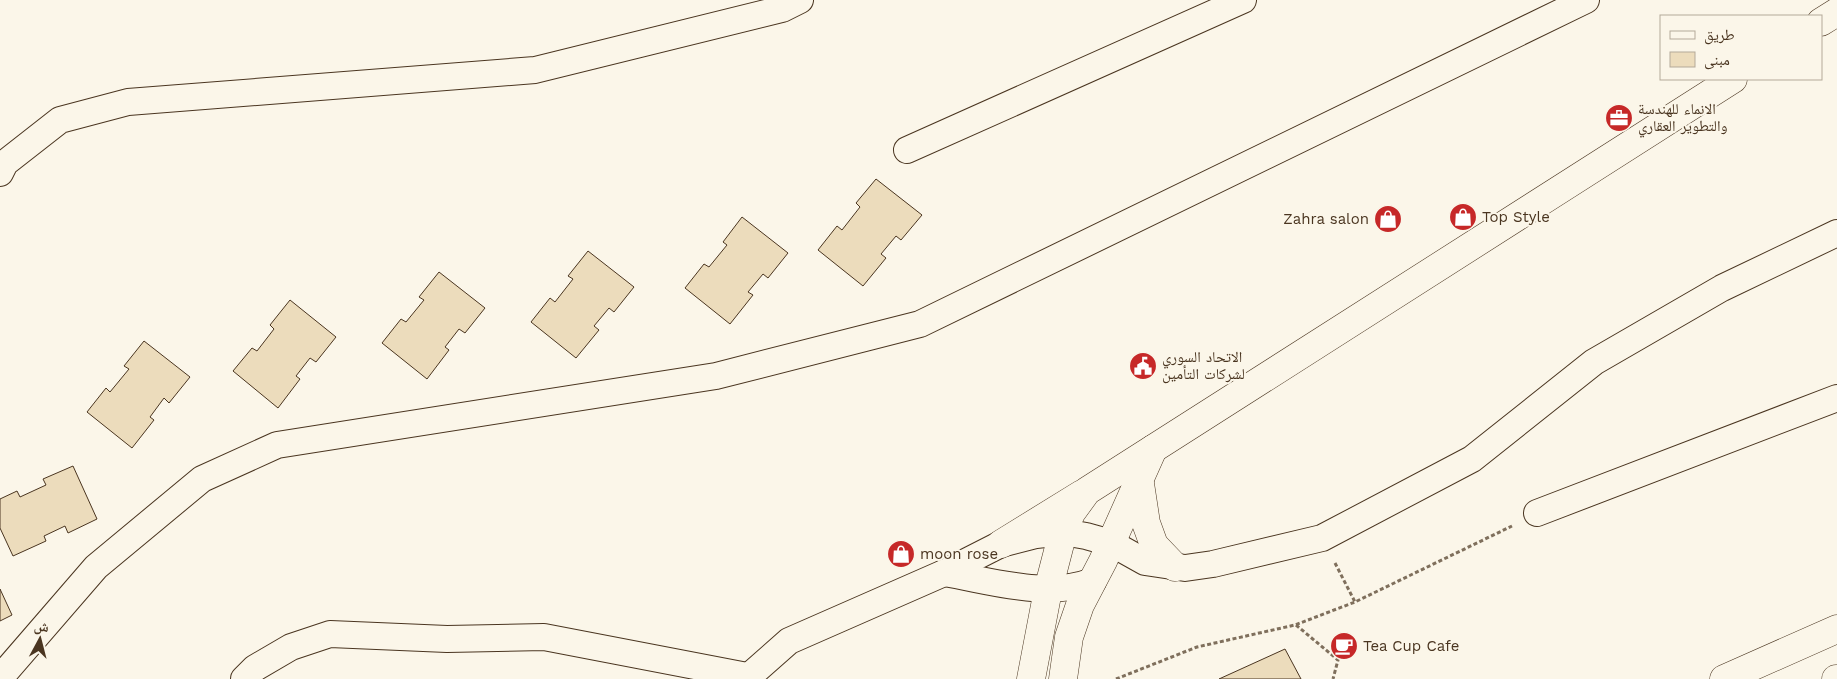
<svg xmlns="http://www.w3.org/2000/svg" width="1837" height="679" viewBox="0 0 1837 679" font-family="'Work Sans','Noto Naskh Arabic',sans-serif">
<rect width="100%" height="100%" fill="#fbf6e9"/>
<g fill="#ecdcbc" stroke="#4a3520">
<polygon points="876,179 922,215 901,240 896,236 881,254 886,258 863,286 818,250 837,226 842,230 860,207 856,203"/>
<polygon points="742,217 788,253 768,278 763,274 748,292 753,295 730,324 685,288 704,264 709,267 727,245 723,242"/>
<polygon points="588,251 634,287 614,312 609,308 594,326 599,330 576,358 531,322 550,298 555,302 573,279 568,276"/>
<polygon points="439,272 485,308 465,333 459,329 445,347 449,350 427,379 382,343 401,319 406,322 424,300 419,297"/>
<polygon points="290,300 336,337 316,362 310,358 296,376 300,379 278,408 233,371 252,348 257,351 274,329 270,325"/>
<polygon points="144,341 190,377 169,403 164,398 150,417 154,420 132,448 87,412 106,388 110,392 129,369 124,366"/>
<polygon points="73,466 97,519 68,533 65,526 44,536 46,541 13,556 0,528 0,499 17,491 20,497 46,485 43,479"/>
<polygon points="0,589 12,615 0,621"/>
<polygon points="1285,649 1301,679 1219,679"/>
</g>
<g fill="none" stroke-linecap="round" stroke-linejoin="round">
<g stroke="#4a3520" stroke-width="28">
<g id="minor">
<polyline points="907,150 1243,0"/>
<polyline points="0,173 5,163 60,120 128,102 535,70 782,9 800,0"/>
<polyline points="1537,513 1837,398"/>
<path d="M944 573C993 581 1046 599 1093 581"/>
<polyline points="0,678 96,567 202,479 277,445 716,376 920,324 1586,0"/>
<polyline points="244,679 255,668 291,647 330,634 447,639 544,637 747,676"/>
<polyline points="746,679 789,641 944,573 1001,544 1036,535 1063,532 1086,536 1111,543 1145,562 1185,568 1213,564 1322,538 1472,459 1594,362 1722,288 1837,233"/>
</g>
</g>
<g stroke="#4a3520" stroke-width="29">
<g id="tertiary">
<polyline points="1821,22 1837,12"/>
<polyline points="1139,477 1146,523 1154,545 1175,567"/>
<polyline points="1001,544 1082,494"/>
<polyline points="1031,679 1048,590 1063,532 1071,513 1087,491 1733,79"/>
<polyline points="1063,679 1069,637 1080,605 1103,561 1153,449"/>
</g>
</g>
<g stroke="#4a3520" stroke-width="29">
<g id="secondary">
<polyline points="1724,679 1837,629"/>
<polyline points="1836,679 1837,679"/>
</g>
</g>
<g stroke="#7f6f5c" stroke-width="3" stroke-dasharray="4 2.5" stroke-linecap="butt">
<polyline points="1335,563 1355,602"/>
<polyline points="1296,625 1338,660 1333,679"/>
<polyline points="1116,679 1197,647 1295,625 1355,602 1512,526"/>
</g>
<use href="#minor" stroke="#fbf6e9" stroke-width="26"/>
<use href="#tertiary" stroke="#fbf6e9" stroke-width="28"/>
<use href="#secondary" stroke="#fbf6e9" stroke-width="28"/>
</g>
<defs>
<g id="office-disc" transform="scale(1.4375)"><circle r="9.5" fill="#c62828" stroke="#fbf6e9"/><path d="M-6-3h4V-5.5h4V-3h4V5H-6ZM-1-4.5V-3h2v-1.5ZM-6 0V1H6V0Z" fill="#fff"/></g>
<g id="shop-disc" transform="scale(1.4375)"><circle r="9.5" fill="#c62828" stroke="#fbf6e9"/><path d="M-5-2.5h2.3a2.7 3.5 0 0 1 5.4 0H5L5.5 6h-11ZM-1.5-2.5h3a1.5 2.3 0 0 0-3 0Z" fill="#fff"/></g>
<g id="civic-disc" transform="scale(1.4375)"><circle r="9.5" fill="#c62828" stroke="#fbf6e9"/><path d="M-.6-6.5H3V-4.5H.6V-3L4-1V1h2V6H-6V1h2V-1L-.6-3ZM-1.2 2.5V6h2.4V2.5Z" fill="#fff"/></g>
<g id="cafe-disc" transform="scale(1.4375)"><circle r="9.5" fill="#c62828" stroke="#fbf6e9"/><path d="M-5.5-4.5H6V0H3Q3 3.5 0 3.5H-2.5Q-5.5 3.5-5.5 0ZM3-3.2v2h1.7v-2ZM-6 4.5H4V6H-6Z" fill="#fff"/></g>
</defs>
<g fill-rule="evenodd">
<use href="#office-disc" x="1619" y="118"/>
<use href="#shop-disc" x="1463" y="217"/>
<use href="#shop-disc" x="1388" y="219"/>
<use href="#civic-disc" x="1143" y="366"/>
<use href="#shop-disc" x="901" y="554"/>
<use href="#cafe-disc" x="1344" y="646"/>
</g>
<g text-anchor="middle" stroke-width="4" stroke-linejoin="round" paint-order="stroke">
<g font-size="15" fill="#4a3520" stroke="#fbf6e9" text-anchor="start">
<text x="1638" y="114">الانماء للهندسة<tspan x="1638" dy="17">والتطوير العقاري</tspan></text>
<text x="1482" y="222">Top Style</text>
<text x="1369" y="224" text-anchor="end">Zahra salon</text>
<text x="1162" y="362">الاتحاد السوري<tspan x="1162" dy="17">لشركات التأمين</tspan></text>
<text x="920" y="559">moon rose</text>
<text x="1363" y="651">Tea Cup Cafe</text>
</g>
</g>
<rect x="1660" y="15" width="162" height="65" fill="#fbf6e9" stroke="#b4a999"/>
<rect x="1670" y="31" width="25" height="8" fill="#fbf6e9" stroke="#b4a999"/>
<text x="1704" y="40" font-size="15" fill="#4a3520">طريق</text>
<rect x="1670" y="52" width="25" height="15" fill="#ecdcbc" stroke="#b4a999"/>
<text x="1704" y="65" font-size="15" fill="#4a3520">مبنى</text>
<g transform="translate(40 639) rotate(7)" stroke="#fbf6e9" stroke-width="4" paint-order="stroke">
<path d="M0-4L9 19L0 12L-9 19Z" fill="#4a3520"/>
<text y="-8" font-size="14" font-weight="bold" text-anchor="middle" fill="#4a3520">ش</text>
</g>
</svg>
